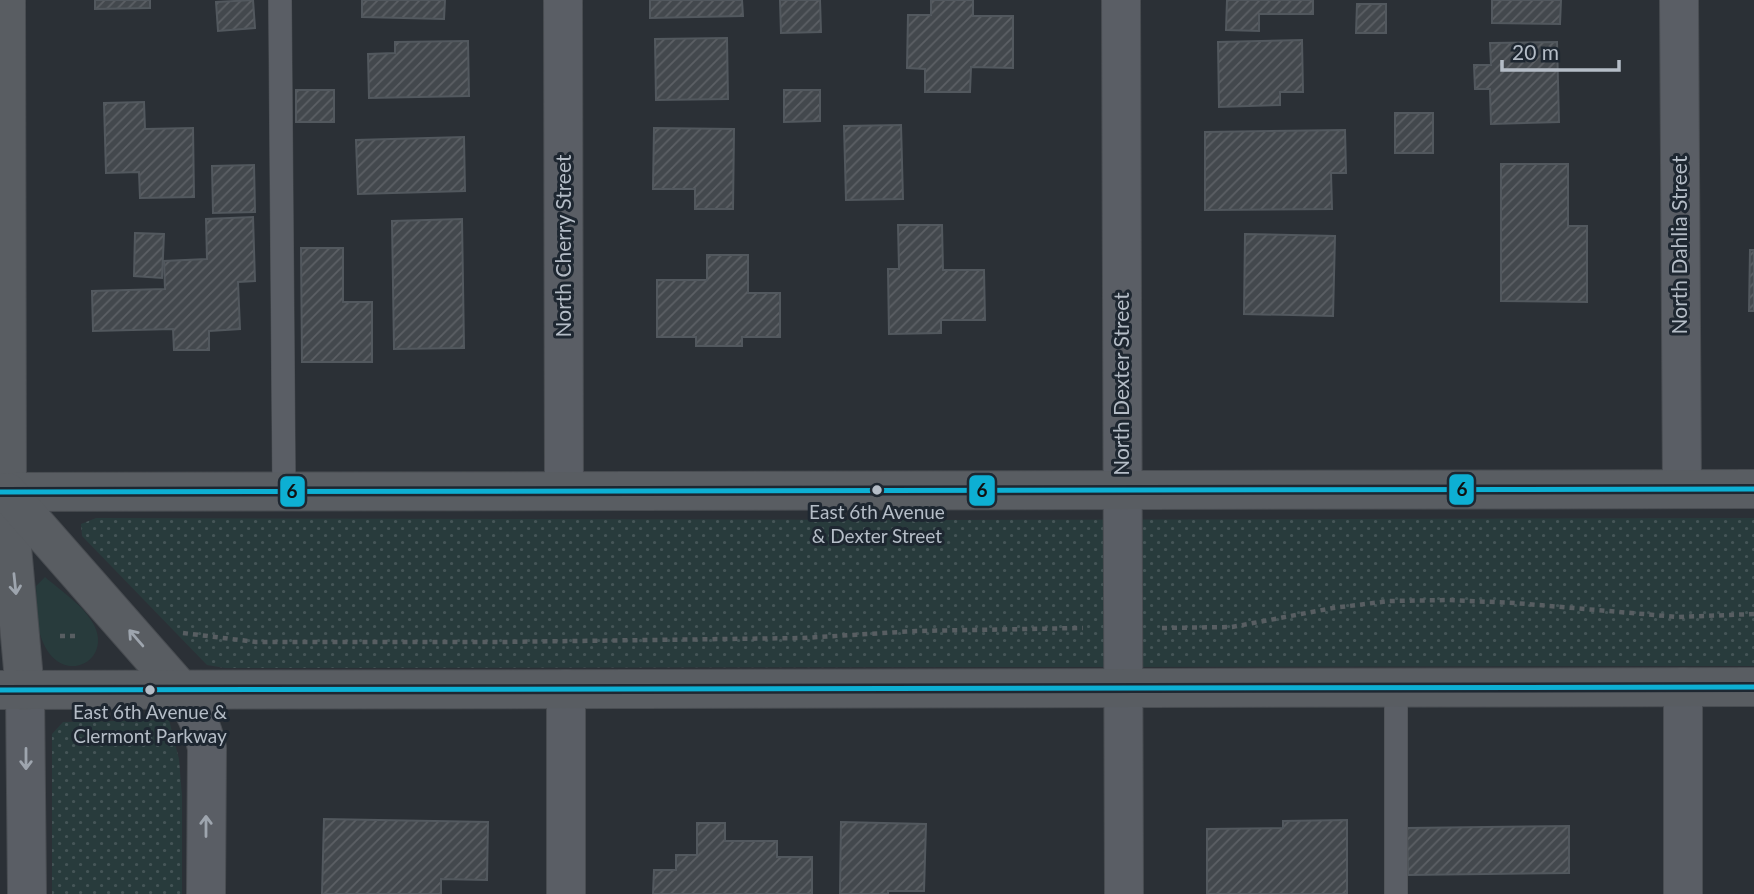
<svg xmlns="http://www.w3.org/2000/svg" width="1754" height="894" viewBox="0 0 1754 894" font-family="Lato,sans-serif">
<defs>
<pattern id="park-dots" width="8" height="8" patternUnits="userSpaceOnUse" patternTransform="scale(1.75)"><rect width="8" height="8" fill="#283b3c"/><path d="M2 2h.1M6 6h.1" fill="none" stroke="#455557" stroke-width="1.8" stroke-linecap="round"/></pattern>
<pattern id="building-hatch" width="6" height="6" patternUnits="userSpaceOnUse" patternTransform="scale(1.75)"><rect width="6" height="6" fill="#43484d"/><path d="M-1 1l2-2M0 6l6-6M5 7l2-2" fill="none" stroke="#5c6065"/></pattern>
</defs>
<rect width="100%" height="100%" fill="#2b3036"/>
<path fill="#283b3c" d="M45 577C61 591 86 607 95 627 111 663 60 687 42 640 35 624 37 604 36 586Z"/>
<g fill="url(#park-dots)">
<polygon points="96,518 936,520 1754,518 1754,666 225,668 207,665 82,536 81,524"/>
<polygon points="169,720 179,759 182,796 182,894 52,894 52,734 63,722"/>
</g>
<g fill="url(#building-hatch)" stroke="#52585e" stroke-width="2">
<polygon points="95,0 150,0 150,8 95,9"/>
<polygon points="253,0 255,28 218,31 216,2"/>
<polygon points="362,0 445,0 444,19 362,17"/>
<polygon points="650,0 742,0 743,16 650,18"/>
<polygon points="780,0 820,0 821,32 781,33"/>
<polygon points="931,0 973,0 973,16 1013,16 1013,68 971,67 970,92 925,92 925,69 907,68 908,15 931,15"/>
<polygon points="1227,0 1313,0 1313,14 1259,14 1259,31 1226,30"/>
<polygon points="1492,0 1561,0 1560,24 1492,23"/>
<polygon points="1357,4 1386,4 1386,33 1356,33"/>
<polygon points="727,38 728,99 656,100 655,39"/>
<polygon points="1302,40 1303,92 1280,92 1280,105 1219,107 1218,42"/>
<polygon points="468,41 469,96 369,98 368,54 395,53 395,42"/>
<polygon points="1557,42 1559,122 1491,124 1490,89 1475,89 1474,65 1491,65 1490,43"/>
<rect x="296" y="90" width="38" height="32"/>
<polygon points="784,90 820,90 820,121 784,122"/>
<polygon points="144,102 145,129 193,128 194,197 140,198 139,172 106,173 104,103"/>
<rect x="1395" y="113" width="38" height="40"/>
<polygon points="901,125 903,199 846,200 844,126"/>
<polygon points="654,128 734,129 733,209 695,209 695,189 653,189"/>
<polygon points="1345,130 1346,173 1331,173 1332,209 1205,210 1205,132"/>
<polygon points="464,137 465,191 358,194 356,140"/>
<polygon points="1501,164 1568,164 1568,226 1587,226 1587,302 1501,301"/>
<polygon points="254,165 255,212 213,213 212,166"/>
<polygon points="253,217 255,281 238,282 240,329 209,331 209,350 174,350 173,329 93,331 92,291 165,289 164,261 207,259 206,219"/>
<polygon points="462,219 464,348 394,349 392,221"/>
<polygon points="898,225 942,225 943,270 984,270 985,320 941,320 941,333 889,334 888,269 899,269"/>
<polygon points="135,233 164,234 162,278 134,276"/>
<polygon points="1245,234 1335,236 1333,316 1244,314"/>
<polygon points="301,248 343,248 343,302 372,302 372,362 302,362"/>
<polygon points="1750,250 1754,250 1754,311 1749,311"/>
<polygon points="707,255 748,255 748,293 780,293 780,337 742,337 742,346 696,346 696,337 657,337 657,280 707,280"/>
<polygon points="324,819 488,822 487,880 441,879 441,894 322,894"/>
<polygon points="1347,820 1347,894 1207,894 1207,829 1283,828 1283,821"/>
<polygon points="841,822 926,824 924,891 888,891 888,894 840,894"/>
<polygon points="697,823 725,823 725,841 777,841 777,857 812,857 812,894 653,894 654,870 676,870 676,855 697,855"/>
<polygon points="1569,826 1569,873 1408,875 1407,828"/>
</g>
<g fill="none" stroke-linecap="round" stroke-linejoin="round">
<g stroke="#484c51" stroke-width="24">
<g id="lane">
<polyline points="280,0 284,491"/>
<polyline points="1396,687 1396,894"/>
</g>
</g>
<g stroke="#484c51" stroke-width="40">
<g id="street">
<polyline points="563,0 564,491"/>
<polyline points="1121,0 1124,894"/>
<polyline points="1679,0 1682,489"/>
<path d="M180 689C194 709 202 725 207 748L206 894"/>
<polyline points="566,689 566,894"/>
<polyline points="25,691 27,894"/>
<polyline points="1683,894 1683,687"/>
</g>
</g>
<g stroke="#484c51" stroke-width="40">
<g id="secondary">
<polyline points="6,0 7,492 25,691"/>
<polyline points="0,492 1754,489"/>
<polyline points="7,492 180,689"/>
<polyline points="0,690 1754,687"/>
</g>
</g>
<g stroke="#585e62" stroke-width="4.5" stroke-dasharray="5 5" stroke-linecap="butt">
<polyline points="1162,628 1232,627 1333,608 1389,601 1448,600 1515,603 1678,617 1754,614"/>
<polyline points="183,633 256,642 498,642 803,638 916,631 1083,628"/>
<polyline points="60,636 80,636"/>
</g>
<use href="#lane" stroke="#5a5e65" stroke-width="23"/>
<use href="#street" stroke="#5a5e65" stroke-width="38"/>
<use href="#secondary" stroke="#595d62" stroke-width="38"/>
<g stroke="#1e2731" stroke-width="10">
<g id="bus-1">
<polyline points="0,492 1754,489"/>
<polyline points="0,690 1754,687"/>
</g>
</g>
<use href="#bus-1" stroke="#0dafd3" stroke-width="5"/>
</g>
<defs><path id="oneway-shaft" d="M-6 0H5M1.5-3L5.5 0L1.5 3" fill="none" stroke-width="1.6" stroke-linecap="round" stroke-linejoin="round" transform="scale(1.75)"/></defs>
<g stroke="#9ea5ae">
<use href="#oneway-shaft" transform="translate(15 584) rotate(84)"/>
<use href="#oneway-shaft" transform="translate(136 638) rotate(-131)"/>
<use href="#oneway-shaft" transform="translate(26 759) rotate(90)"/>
<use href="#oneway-shaft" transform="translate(206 826) rotate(-90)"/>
</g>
<g fill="#b5bdc7" stroke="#1e2731" stroke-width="2.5">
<circle cx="877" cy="490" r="6"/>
<circle cx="150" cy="690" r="6"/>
</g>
<g text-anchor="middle" stroke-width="6" stroke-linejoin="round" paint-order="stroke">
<g font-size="19" fill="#b5bdc7" stroke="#1e2731">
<text x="877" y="519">East 6th Avenue<tspan x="877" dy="24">&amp; Dexter Street</tspan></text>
<text x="150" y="719">East 6th Avenue &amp;<tspan x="150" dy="24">Clermont Parkway</tspan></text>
</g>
<g font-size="21" fill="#b5bdc7" stroke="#1e2731">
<text transform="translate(1680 245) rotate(-90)" y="7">North Dahlia Street</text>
<text transform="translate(564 246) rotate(-90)" y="7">North Cherry Street</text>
<text transform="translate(1122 384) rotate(-90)" y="7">North Dexter Street</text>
</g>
</g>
<g stroke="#1e2731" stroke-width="2.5">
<rect x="1448" y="473" width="27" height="33" rx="7" fill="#0dafd3"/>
<rect x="968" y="474" width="28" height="33" rx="7" fill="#0dafd3"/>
<rect x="279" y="475" width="27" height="33" rx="7" fill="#0dafd3"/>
</g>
<g font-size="19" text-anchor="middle" font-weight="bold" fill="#111">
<text x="1462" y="496">6</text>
<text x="982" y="497">6</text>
<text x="292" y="498">6</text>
</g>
<path d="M1502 60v10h117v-10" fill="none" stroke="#b5bdc7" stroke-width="3.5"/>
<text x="1512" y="60" font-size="21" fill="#b5bdc7" stroke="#1e2731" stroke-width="5" paint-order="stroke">20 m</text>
</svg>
